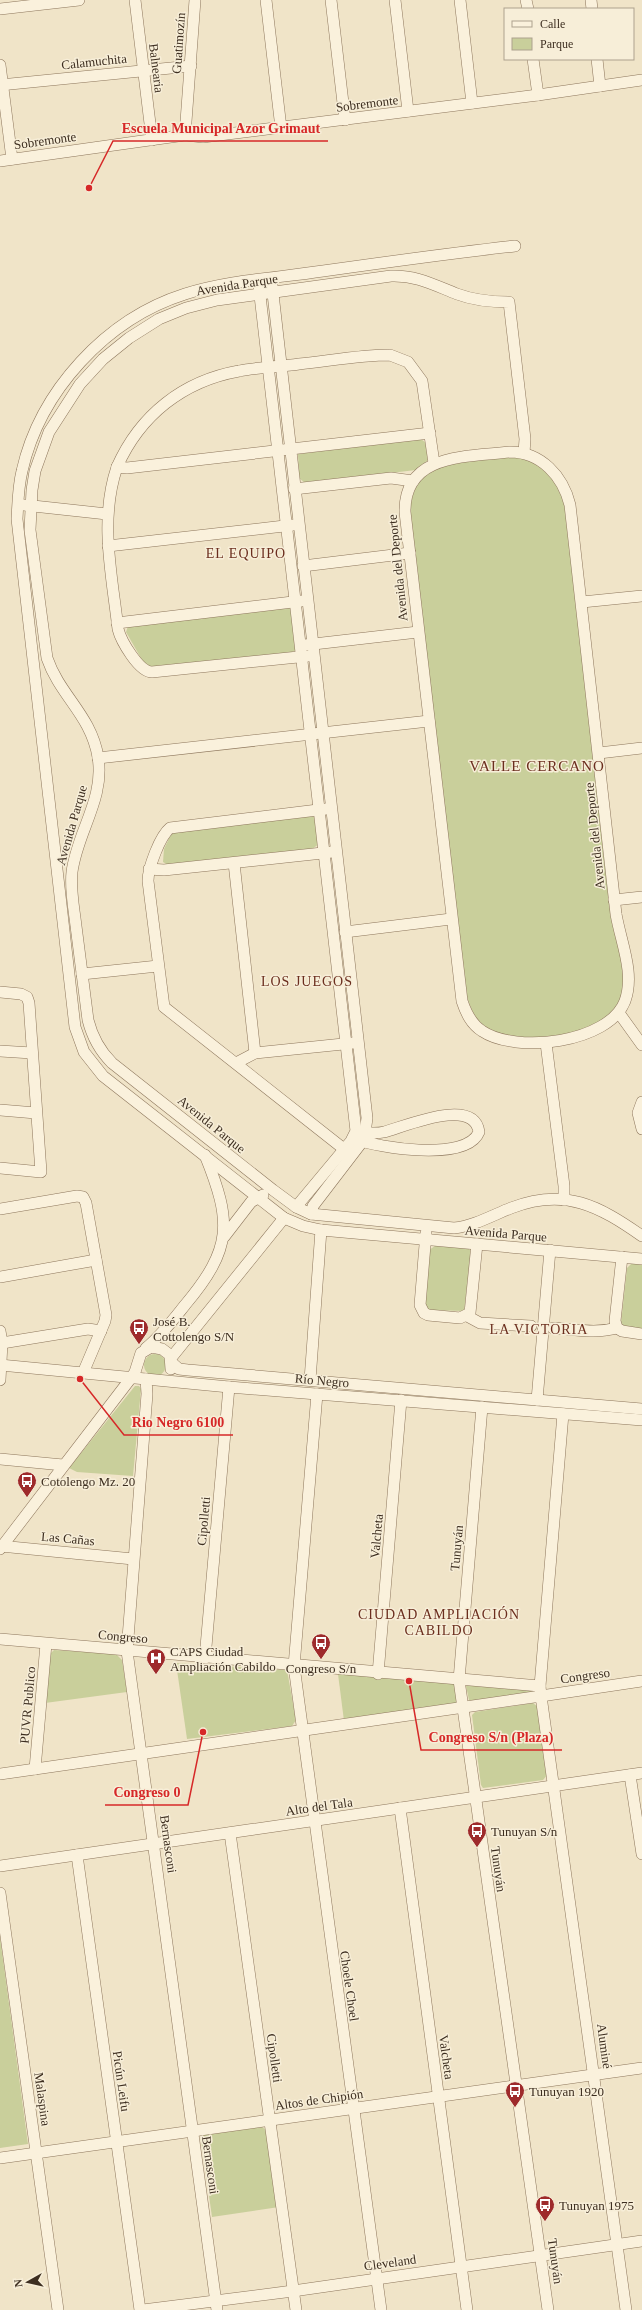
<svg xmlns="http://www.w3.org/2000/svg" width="642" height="2310" viewBox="0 0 642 2310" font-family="'Times New Roman',serif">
<rect width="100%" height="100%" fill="#f0e4c8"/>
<g fill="#c9cf9b">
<polygon points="421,439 426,443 428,460 416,470 305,483 299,478 298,454"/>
<path d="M519 455 543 466 566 498 624 958C624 969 626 984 623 995 612 1037 518 1049 486 1027 475 1020 471 1009 467 997L410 512C412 487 422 472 445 464Z"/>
<polygon points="287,607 291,609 296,650 290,653 146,667 126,632 128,626"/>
<polygon points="313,816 316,820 319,844 312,849 168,865 163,862 164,849 172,832"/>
<polygon points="435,1246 466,1247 470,1250 471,1254 464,1311 429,1310 425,1305 429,1250"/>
<polygon points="632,1263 642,1264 642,1329 623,1326 621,1323 627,1268"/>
<circle cx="155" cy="1365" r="11"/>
<polygon points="135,1386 139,1386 141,1389 133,1476 77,1472 69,1468"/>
<polygon points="54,1650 116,1654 122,1660 127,1692 45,1703 49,1655"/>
<polygon points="176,1663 287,1670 296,1720 292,1726 187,1739"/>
<polygon points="338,1674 453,1683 457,1687 459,1699 454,1705 344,1721"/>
<polygon points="470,1682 535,1690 534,1694 473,1703 469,1700 466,1686"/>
<polygon points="533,1703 538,1707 548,1774 543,1780 483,1788 481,1785 472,1715 475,1712"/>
<polygon points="0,1937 28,2144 0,2148"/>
<polygon points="262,2127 266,2130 279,2207 212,2217 201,2139 203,2135"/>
</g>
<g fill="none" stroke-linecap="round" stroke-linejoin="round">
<g stroke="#8d765c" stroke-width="12">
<g id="minor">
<polyline points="135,0 152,140"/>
<polyline points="266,0 281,128"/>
<polyline points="331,0 345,120"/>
<polyline points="395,0 408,111"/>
<polyline points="460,0 472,103"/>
<polyline points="526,0 528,9"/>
<polyline points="591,0 592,9"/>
<polyline points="0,9 79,0"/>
<polyline points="533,59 538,95"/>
<polyline points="597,59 600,86"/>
<polyline points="0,65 12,159"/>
<polyline points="0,85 191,66"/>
<polyline points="185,135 195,0"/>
<polyline points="0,161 185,135 203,137 538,95 642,80"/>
<path d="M515 246C451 253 387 262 323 271 277 278 229 280 185 294 106 319 40 391 22 471 18 487 18 503 17 519L75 1027 84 1052 103 1076 284 1218 303 1226 321 1230 642 1259"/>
<polyline points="272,285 367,1118 365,1133 362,1142 313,1206 311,1214"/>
<polyline points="259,287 356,1131 351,1141 296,1207"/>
<path d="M510 452C541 452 563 476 570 505L616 914C621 943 635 973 625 1001 609 1043 516 1054 482 1031 471 1024 466 1013 462 1001L405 512C404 453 467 457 510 452Z"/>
<path d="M524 453 525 439 509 302C492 302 473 300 457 294 434 285 416 275 391 276L217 300 186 308 159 319 129 338 103 359 80 384 49 432 35 471 32 490 30 530 47 658C60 696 91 715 98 757 105 799 77 832 72 872 70 890 74 908 76 926 80 957 84 989 88 1020 92 1036 100 1051 112 1063L273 1190 296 1207 311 1214 454 1228C474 1226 493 1215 511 1208 565 1187 599 1206 642 1236"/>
<path d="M117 467C140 415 183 381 239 371 258 367 279 367 299 364 329 361 360 355 390 355L408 362 422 381 434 463"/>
<polyline points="294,489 391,478 413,481"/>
<polyline points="24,505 107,514"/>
<polyline points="108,546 293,525"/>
<polyline points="303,566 410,553"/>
<polyline points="582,602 642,596"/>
<polyline points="117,623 301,601"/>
<polyline points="305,645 418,632"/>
<path d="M308 656 152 672C139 672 121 641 118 629 112 575 99 520 117 467L127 468 430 433"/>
<polyline points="599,753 642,748"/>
<polyline points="98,758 429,721"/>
<path d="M326 809 170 828C160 836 148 868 148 881L164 1007 349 1153"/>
<polyline points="234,863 255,1053"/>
<polyline points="149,869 164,870 332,852"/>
<polyline points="614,900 642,897"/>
<polyline points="345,932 451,919"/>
<polyline points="82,974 158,966"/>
<polyline points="0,992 21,994 27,997 29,1003 41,1172 0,1168"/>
<polyline points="619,1013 642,1045"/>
<polyline points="546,1043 564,1186 564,1200"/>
<polyline points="0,1051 32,1053"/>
<polyline points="236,1063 255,1053 353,1043"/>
<polyline points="642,1102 638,1113 642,1129"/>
<polyline points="0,1110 36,1113"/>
<path d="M355 1139C379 1148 467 1162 479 1132 474 1096 404 1127 384 1132 376 1134 368 1133 359 1132"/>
<polyline points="0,1209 77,1196 83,1197 86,1203 106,1315 105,1321 83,1373"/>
<polyline points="426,1233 420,1305 424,1313 428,1315 460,1318 470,1313 477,1244"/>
<polyline points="224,1237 251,1202 263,1195"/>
<polyline points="622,1257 615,1321 617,1328 622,1331 642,1334"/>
<polyline points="0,1277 96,1260"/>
<polyline points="467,1316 480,1323 531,1326"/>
<path d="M553 1328C575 1329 595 1334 617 1328"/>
<polyline points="0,1331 2,1343 0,1380"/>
<polyline points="2,1343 88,1329 101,1331"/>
<path d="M146 1348C161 1336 173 1320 185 1305 233 1248 232 1222 205 1155"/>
<polyline points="171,1358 284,1218"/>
<polyline points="172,1363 179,1369 188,1370 642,1409"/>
<polyline points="0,1365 229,1387 642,1420"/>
<polyline points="146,1379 147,1394 127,1651 217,2310"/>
<polyline points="310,1380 321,1230"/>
<polyline points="317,1394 294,1666 381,2310"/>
<polyline points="537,1400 550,1250"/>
<polyline points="482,1407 459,1680 548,2310"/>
<polyline points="563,1414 540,1686 541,1696 642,1681"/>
<polyline points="0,1459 63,1465"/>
<polyline points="0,1546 133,1559"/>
<polyline points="0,1549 131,1378 135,1372 141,1353 151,1347 162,1349 170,1355 171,1369"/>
<polyline points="0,1639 540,1686"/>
<polyline points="205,1658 229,1387"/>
<polyline points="378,1674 401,1400"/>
<polyline points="35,1769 46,1644"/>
<polyline points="0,1774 541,1696 626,2310"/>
<polyline points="630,1775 642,1854"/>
<polyline points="400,1808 467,2310"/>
<polyline points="230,1833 296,2310"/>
<polyline points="77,1855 140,2310"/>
<polyline points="0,1866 642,1773"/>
<polyline points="0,1893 58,2310"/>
<polyline points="0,2158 642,2068"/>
<polyline points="143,2310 293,2291 642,2241"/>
</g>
</g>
<use href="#minor" stroke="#faf1dc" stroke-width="11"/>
</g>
<defs>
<g id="bus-pin" transform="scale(1)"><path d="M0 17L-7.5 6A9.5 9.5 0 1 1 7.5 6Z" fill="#9e2a2b" stroke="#f7eed8"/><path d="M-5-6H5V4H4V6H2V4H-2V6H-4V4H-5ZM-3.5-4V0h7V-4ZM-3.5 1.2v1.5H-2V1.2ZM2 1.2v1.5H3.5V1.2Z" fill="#fff"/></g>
<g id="hospital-pin" transform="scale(1)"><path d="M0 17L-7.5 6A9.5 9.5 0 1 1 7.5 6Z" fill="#9e2a2b" stroke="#f7eed8"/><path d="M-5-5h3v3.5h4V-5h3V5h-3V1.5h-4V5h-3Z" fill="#fff"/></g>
</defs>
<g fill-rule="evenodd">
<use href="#bus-pin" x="139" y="1328"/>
<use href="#bus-pin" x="27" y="1481"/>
<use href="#bus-pin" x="321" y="1643"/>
<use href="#hospital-pin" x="156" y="1658"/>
<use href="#bus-pin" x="477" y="1831"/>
<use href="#bus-pin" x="515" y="2091"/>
<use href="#bus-pin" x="545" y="2205"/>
</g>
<g text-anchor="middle" stroke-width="3" stroke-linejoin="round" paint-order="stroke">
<g font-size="13" fill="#3d2e20" stroke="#f7eed8">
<text transform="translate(178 43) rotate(-86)" y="5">Guatimozín</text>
<text transform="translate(94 61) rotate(-6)" y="5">Calamuchita</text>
<text transform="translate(157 68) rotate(83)" y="5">Balnearia</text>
<text transform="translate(367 103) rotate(-7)" y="5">Sobremonte</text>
<text transform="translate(45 140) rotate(-8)" y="5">Sobremonte</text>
<text transform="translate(237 284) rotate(-9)" y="5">Avenida Parque</text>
<text transform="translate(397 568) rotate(-96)" y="5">Avenida del Deporte</text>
<text transform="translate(71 825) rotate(-74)" y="5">Avenida Parque</text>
<text transform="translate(594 836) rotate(-96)" y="5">Avenida del Deporte</text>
<text transform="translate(212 1124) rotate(39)" y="5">Avenida Parque</text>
<text transform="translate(506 1233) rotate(5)" y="5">Avenida Parque</text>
<text transform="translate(322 1380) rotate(5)" y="5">Río Negro</text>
<text transform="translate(203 1521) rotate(-85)" y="5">Cipolletti</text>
<text transform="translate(376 1536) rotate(-85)" y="5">Valcheta</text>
<text transform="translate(68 1538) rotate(5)" y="5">Las Cañas</text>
<text transform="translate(456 1548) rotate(-85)" y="5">Tunuyán</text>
<text transform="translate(123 1636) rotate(5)" y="5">Congreso</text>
<text transform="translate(585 1675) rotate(-8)" y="5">Congreso</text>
<text transform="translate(27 1705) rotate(-85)" y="5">PUVR Publico</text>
<text transform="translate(319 1806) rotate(-8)" y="5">Alto del Tala</text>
<text transform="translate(169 1844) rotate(82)" y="5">Bernasconi</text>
<text transform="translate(499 1869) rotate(82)" y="5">Tunuyán</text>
<text transform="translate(350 1986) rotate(82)" y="5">Choele Choel</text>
<text transform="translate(605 2046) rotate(82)" y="5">Aluminé</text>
<text transform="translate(447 2057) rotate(82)" y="5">Valcheta</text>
<text transform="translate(275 2058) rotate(82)" y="5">Cipolletti</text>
<text transform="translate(122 2081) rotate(82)" y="5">Picún Leifu</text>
<text transform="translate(43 2099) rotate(82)" y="5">Malaspina</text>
<text transform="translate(319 2099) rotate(-8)" y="5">Altos de Chipión</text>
<text transform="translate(211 2165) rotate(82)" y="5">Bernasconi</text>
<text transform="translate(556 2261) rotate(82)" y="5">Tunuyán</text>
<text transform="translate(390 2262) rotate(-8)" y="5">Cleveland</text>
</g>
<g font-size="13" fill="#3d2e20" stroke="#f7eed8" text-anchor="start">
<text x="153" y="1326">José B.<tspan x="153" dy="15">Cottolengo S/N</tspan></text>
<text x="41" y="1486">Cotolengo Mz. 20</text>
<text x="170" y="1656">CAPS Ciudad<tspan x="170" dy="15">Ampliación Cabildo</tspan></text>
<text x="321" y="1673" text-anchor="middle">Congreso S/n</text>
<text x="491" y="1836">Tunuyan S/n</text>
<text x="529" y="2096">Tunuyan 1920</text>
<text x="559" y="2210">Tunuyan 1975</text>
</g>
<g font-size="14" letter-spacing="1" fill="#6b2e1e" stroke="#f7eed8">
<text x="246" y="558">EL EQUIPO</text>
<text x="307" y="986">LOS JUEGOS</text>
<text x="539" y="1334">LA VICTORIA</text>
<text x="439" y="1619">CIUDAD AMPLIACIÓN<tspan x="439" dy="16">CABILDO</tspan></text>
</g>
<g font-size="15" letter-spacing="1" fill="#6b2e1e" stroke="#f7eed8">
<text x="537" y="771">VALLE CERCANO</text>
</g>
</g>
<path fill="none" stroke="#d62828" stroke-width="1.5" d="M89 188L113 141H328M80 1379L124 1435H233M409 1681L421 1750H562M203 1732L188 1805H105"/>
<g fill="#d62828" stroke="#f7eed8" stroke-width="1.5">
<circle cx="89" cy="188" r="4"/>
<circle cx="80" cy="1379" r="4"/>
<circle cx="409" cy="1681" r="4"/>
<circle cx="203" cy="1732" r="4"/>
</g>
<g font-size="14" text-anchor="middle" font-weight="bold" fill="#d62828" stroke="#f7eed8" stroke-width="3" stroke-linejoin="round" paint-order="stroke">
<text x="221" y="133">Escuela Municipal Azor Grimaut</text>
<text x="178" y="1427">Rio Negro 6100</text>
<text x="491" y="1742">Congreso S/n (Plaza)</text>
<text x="147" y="1797">Congreso 0</text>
</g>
<rect x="504" y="8" width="130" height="52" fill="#f7eed8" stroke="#ada18e"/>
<rect x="512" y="21" width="20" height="6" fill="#faf1dc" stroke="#ada18e"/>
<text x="540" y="28" font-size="12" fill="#3d2e20">Calle</text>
<rect x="512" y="38" width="20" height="12" fill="#c9cf9b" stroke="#ada18e"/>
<text x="540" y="48" font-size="12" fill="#3d2e20">Parque</text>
<g transform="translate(28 2282) rotate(262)" stroke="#f7eed8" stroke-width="3" paint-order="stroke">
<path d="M0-3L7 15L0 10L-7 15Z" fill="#3d2e20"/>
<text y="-6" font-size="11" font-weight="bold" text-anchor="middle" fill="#3d2e20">N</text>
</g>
</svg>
